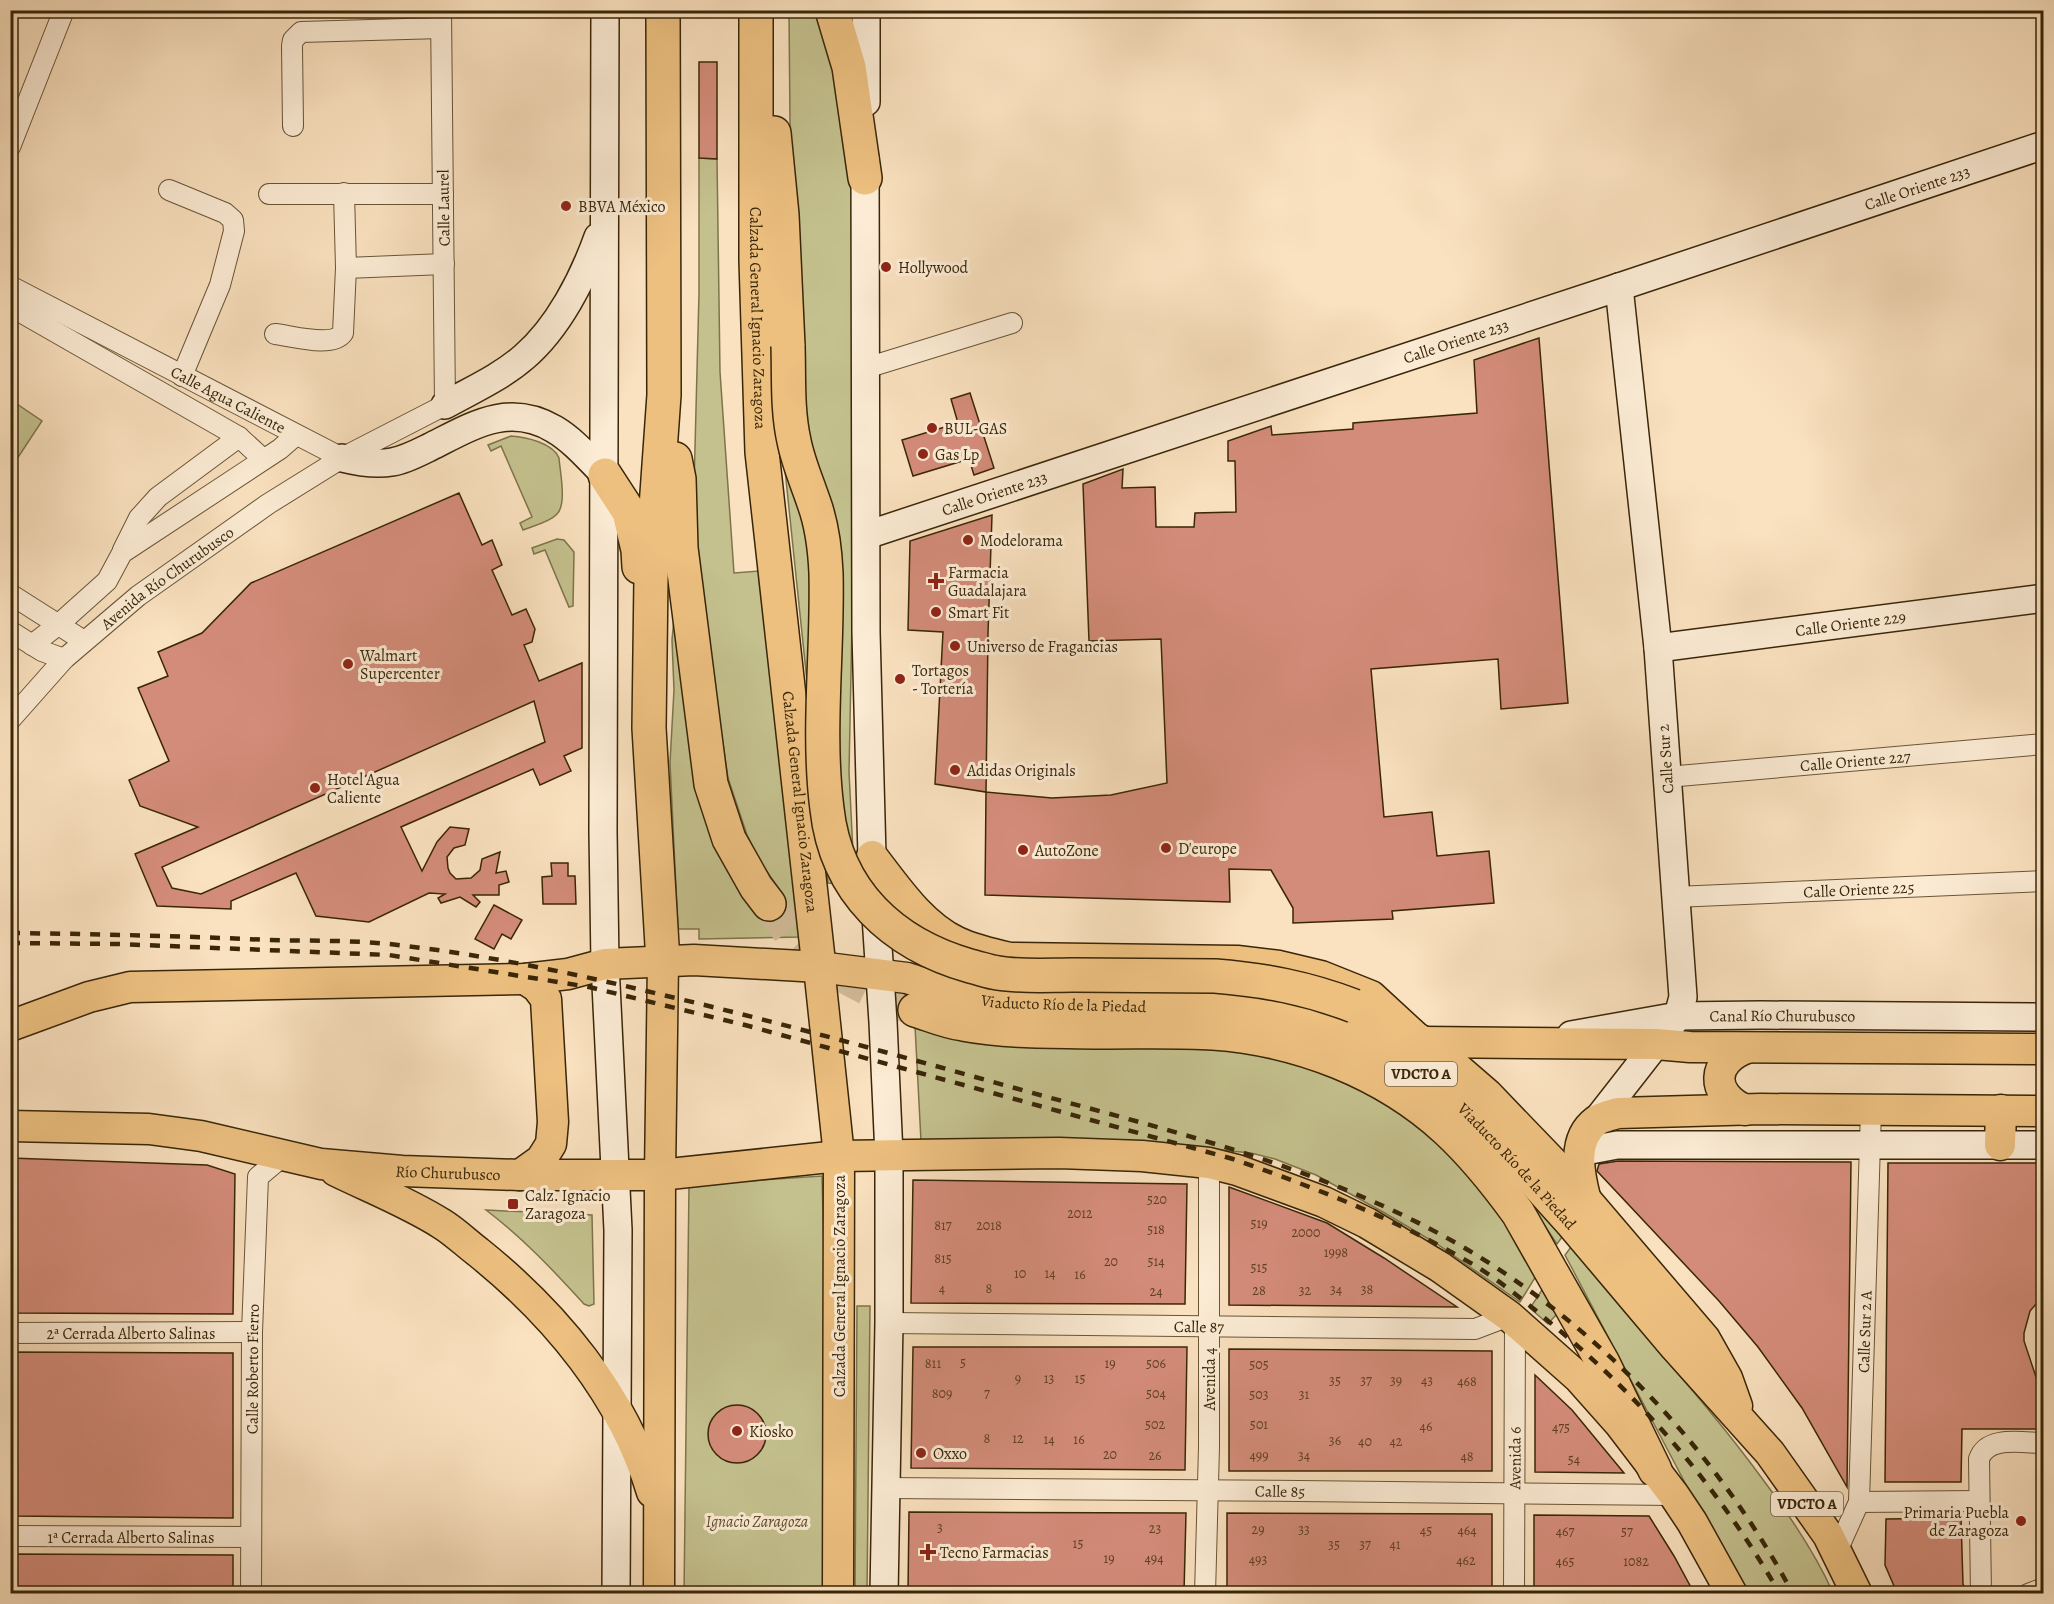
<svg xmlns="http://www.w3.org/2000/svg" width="2054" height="1604" viewBox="0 0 2054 1604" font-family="Alegreya,serif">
<rect width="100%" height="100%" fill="#fae1bf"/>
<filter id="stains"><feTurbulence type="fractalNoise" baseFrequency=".00333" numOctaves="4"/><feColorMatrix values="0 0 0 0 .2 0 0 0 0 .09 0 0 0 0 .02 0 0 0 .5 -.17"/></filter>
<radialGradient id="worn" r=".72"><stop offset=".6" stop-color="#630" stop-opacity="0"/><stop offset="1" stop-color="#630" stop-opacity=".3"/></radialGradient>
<g fill="#c4c18e" stroke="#7e744b" stroke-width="1.5">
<polygon points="789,11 821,11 855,158 853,574 849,772 853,852 839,884 828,883 783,451 805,439 790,123"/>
<polygon points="699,158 717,159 720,372 734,573 759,571 800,937 699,939 699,929 678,929 670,763 674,690 672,640 675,608 759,913 778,935 779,889 759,860 747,835 728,778 698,574 694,487 699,293"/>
<polygon points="11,400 42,421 11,468"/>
<path d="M511 436C526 437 553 443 559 458 560 472 567 504 557 514 550 522 533 526 523 530L520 523 532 517 501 446 491 451 488 445Z"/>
<polygon points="557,539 564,540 574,552 573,606 569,607 545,550 534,554 532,548"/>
<polygon points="915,1026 1045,1045 1256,1050 1384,1095 1482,1182 1536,1276 1520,1302 1437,1244 1383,1212 1316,1175 1275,1159 1251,1153 1151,1143 921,1141"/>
<polygon points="1511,1175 1562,1237 1557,1244"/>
<polygon points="822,1176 828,1425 829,1593 684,1594 689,1185"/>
<path d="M486 1210 592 1215 594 1304 589 1306 584 1304C553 1270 523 1238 486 1210Z"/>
<path d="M1571 1247C1633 1325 1702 1396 1761 1477 1788 1513 1815 1552 1833 1593H1748L1693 1498 1565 1255Z"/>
<polygon points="1548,1281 1563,1307 1548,1324 1530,1308"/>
<polygon points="857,1306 870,1306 867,1594 855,1593"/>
</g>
<g fill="#d48c7a" stroke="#392608" stroke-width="1.5" fill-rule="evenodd">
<polygon points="699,62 717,62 717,159 699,158"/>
<polygon points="1539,338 1568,703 1501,709 1498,659 1371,669 1384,817 1432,812 1437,856 1489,851 1494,903 1392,911 1393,919 1293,923 1293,908 1271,870 1229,869 1230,902 985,895 986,792 1052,798 1111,795 1167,783 1161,639 1089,641 1083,484 1123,469 1122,488 1155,487 1156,527 1194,527 1195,513 1236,512 1235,461 1228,461 1228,441 1271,426 1272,435 1353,429 1353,423 1477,413 1474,360"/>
<polygon points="970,393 994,468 974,475 969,459 913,476 902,440 958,423 951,399"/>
<path d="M459 493 482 545 492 540 502 565 492 570 512 615 526 609 535 629 532 642 524 645 539 681 582 663V748L564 756 571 771 540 785 533 769 401 827 422 871 437 842 450 827 469 829 465 845 454 848 447 857 448 868 450 873 456 879 471 878 480 870 482 859 500 852 496 873 506 871 509 882 499 885V895H473L480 902 476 907 460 897 441 903 438 898 445 894 429 893 369 922 316 916 296 873 231 901V909L157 906 135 854 198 827 140 806 129 780 169 761 138 688 168 676 158 652 202 633 251 583ZM534 701 545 742 201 894 172 888 162 867Z"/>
<polygon points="992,515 988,634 986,792 935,784 943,632 908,630 910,541"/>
<polygon points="551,863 568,863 568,876 575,876 576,904 543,904 542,877 552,876"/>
<polygon points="494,905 522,920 511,939 502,934 494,949 475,939"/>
<polygon points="10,1158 207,1165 235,1174 233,1314 10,1313"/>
<polygon points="1618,1161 1851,1162 1847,1487 1802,1408 1758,1347 1719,1301 1597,1171 1599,1164"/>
<polygon points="1888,1163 2043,1163 2043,1296 2030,1311 2024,1333 2024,1341 2038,1383 2043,1374 2043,1429 1962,1429 1961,1482 1885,1482"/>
<polygon points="913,1180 1187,1184 1185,1304 911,1303"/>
<polygon points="1229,1187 1327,1223 1384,1258 1457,1307 1229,1305"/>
<polygon points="913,1347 1187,1347 1185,1470 911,1468"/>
<polygon points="1229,1349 1492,1351 1492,1471 1229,1471"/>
<polygon points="10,1352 233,1353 233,1518 10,1516"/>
<polygon points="1535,1375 1572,1410 1624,1473 1535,1472"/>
<circle cx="737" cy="1434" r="29"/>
<polygon points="909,1512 1186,1513 1184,1593 908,1593"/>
<polygon points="1227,1513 1492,1514 1492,1593 1227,1593"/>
<polygon points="1534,1515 1649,1516 1674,1556 1694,1593 1534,1593"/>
<polygon points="1961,1518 1963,1584 1967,1593 1897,1593 1885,1565 1886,1519"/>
<polygon points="10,1554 233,1555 233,1593 10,1593"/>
</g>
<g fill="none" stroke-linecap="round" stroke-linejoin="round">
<path stroke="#d3bc9a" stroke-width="33" stroke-dasharray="33 16" stroke-linecap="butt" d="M769 904C778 917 788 932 800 944 832 975 875 993 915 1010"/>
<g stroke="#695536" stroke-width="22">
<g id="street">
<polyline points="293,126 292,46 293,40 301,32 441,28"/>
<polyline points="10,147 64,10"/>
<polyline points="169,190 225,213 233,220 234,231 220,285 182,376"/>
<polyline points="269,194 443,194"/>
<polyline points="346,268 444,264"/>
<path id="s1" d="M10 286 342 458"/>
<polyline points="10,306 239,437 263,459"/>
<path d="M275 334C293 336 332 348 343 333L346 268 344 193"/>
<polyline points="866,368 1012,323"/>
<polyline points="123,550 139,518 158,497 239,437"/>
<polyline points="10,594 84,641"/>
<polyline points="10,631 42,651 64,659"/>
<polyline points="32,645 59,624 107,581 122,553 280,449 296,435"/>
<path id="s2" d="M10 720 64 659 138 596 268 504 342 458 445 405 441 10"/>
<path id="s3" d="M1667 777 2044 744"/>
<path id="s4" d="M1675 897 2044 881"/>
<path id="s5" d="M889 1323 1475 1329 1509 1316"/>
<polyline points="10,1333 252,1332"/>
<path id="s6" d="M886 1488C1149 1488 1411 1493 1674 1495"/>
<polyline points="1859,1502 1979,1501"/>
<polyline points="10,1536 251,1537"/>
<path id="s7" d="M1837 1551 1859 1502 1871 1110"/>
<path id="s8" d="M251 1594 252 1332 258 1177 283 1156"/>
<polyline points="1205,1594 1209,1447 1209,1163"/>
<path id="s9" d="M1514 1594 1515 1321"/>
<path d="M1981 1594 1979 1459C1987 1435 2023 1443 2044 1443"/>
<polyline points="2028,1594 2044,1588"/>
</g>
</g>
<g stroke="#392608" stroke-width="30">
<g id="secondary">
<polyline points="605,10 603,832 605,964 618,1230 616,1594"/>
<polyline points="866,102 866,10"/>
<polyline points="865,159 866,632 872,856 883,1022 889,1155 889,1323 884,1594"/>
<path d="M445 405C472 390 501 377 524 357 558 328 583 279 598 237"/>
<path d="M342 458C358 462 375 465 392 462 405 460 418 453 430 447 472 426 508 402 554 429 573 440 589 459 605 475"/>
<path id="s10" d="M867 535 1619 287 2044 145"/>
<path id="s11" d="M1658 648 2044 598"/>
<path id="s12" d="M1571 1035 1678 1016 1761 1015 2044 1017"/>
<polyline points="1596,1121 1678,1016 1683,997 1658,648 1619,287"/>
<polyline points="1580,1152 1617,1145 2044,1145"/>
</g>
</g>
<g stroke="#392608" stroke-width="33">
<g id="primary">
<path d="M872 856C896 887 921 925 957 942 974 950 992 954 1010 958L1237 961 1279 966 1321 976 1371 996 1421 1042 1457 1068 1487 1094 1564 1174 1705 1339 1727 1378 1737 1406"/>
<polyline points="819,967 839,1156 838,1594"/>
<path id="s13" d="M10 1026 89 997 130 987 525 979 568 974 605 964 694 960 819 967 907 978 959 995 997 1002 1210 1008 1256 1011 1319 1027 1377 1048 1406 1064 1432 1081 1460 1104 1512 1158 1572 1225 1675 1347 1770 1453 1828 1535 1857 1594"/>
<polyline points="1421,1042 1656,1044 1690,1047 2044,1049"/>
<path d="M1745 1110C1710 1094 1711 1061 1747 1048"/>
<path id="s14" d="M10 1126 149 1129 201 1136 321 1164 402 1171 520 1175H660L839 1156 1059 1153 1142 1156 1209 1163 1237 1170 1324 1202 1367 1223 1440 1267 1509 1316 1579 1378 1619 1423 1674 1495 1692 1522 1732 1594"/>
<polyline points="2000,1145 2001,1110"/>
<path d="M336 1171C371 1188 409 1203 442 1224 455 1232 466 1243 478 1252 555 1314 623 1395 652 1492"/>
<polyline points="520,1175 541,1160 551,1144 553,1122 546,999 537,987 525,979"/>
<path d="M1585 1197C1579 1174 1572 1139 1596 1121 1601 1117 1611 1115 1618 1113L1761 1109 2044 1111"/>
<polyline points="659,1594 660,1175 663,962"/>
</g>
</g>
<g stroke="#392608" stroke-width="36">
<g id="highway">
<path id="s15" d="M756 10V260L762 452 819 967"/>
<polyline points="832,10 849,67 865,178"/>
<polyline points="774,133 782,215 788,346"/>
<polyline points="675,459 679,479 681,548 711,784 729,839 756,887 769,904"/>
<polyline points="605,475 629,512 638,550 639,567"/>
<polyline points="663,962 649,728 651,578 664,395 663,10"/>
<polyline points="1354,1006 1421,1042"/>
<path d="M915 1010C931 1015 947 1022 963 1024 1011 1033 1060 1031 1108 1032 1143 1032 1178 1031 1213 1033 1298 1039 1384 1072 1447 1130 1474 1155 1497 1184 1518 1213L1603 1363 1655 1470"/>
</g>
</g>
<use href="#street" stroke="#fcecd5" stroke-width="20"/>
<use href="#secondary" stroke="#fcecd5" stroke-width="27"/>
<use href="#primary" stroke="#edc080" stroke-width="30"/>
<use href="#highway" stroke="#edc080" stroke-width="33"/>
<g stroke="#392608" stroke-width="4.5" stroke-dasharray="10 10" stroke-linecap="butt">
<path d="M10 933C97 934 183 936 269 940 309 941 350 940 389 944 481 954 573 973 663 995 786 1024 907 1058 1029 1092 1179 1133 1333 1170 1468 1250 1604 1331 1719 1455 1793 1594"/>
<path d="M10 943 118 944 389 955 589 987 745 1025 1233 1159C1316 1188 1398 1220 1474 1265 1502 1282 1528 1304 1553 1325 1644 1400 1721 1491 1780 1594"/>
</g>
<g stroke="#392608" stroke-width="36" stroke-linecap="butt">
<path id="highway-bridge" d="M788 346C789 377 787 410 794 441 798 462 807 482 814 503 822 525 825 550 826 573 828 652 817 731 827 809 836 892 893 944 970 966 979 968 989 972 998 973 1022 977 1049 975 1073 975 1121 975 1168 976 1215 976 1265 980 1307 988 1354 1006"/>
</g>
<use href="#highway-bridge" stroke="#edc080" stroke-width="33"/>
</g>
<g fill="#8f2418" stroke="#fcecd5" stroke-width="2">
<circle cx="566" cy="206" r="6"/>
<circle cx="886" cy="267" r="6"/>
<circle cx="932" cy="428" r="6"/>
<circle cx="923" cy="454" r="6"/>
<circle cx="968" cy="540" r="6"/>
<path d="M933 572h6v6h6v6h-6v6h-6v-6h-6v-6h6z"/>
<circle cx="936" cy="612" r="6"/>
<circle cx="955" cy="646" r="6"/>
<circle cx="348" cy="664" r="6"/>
<circle cx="900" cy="679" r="6"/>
<circle cx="955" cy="770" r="6"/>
<circle cx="315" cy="788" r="6"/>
<circle cx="1166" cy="848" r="6"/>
<circle cx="1023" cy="850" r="6"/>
<rect x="507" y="1198" width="12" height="12" rx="3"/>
<circle cx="737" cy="1431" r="6"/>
<circle cx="921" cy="1453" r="6"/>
<circle cx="2021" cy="1521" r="6"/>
<path d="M925 1543h6v6h6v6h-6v6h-6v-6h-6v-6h6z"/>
</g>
<g text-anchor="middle" stroke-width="6" stroke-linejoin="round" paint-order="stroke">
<g font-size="14" fill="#604024">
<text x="1157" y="1204">520</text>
<text x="1080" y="1218">2012</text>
<text x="1259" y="1228">519</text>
<text x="943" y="1230">817</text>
<text x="989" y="1230">2018</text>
<text x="1156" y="1234">518</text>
<text x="1306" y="1237">2000</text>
<text x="1336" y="1257">1998</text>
<text x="943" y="1263">815</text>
<text x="1111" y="1266">20</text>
<text x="1156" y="1266">514</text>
<text x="1259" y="1272">515</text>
<text x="1020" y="1278">10</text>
<text x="1050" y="1278">14</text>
<text x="1080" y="1279">16</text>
<text x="942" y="1293">4</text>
<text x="989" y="1293">8</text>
<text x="1336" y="1294">34</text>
<text x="1367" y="1294">38</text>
<text x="1259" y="1295">28</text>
<text x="1305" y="1295">32</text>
<text x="1156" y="1296">24</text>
<text x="963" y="1367">5</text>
<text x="933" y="1368">811</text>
<text x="1110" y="1368">19</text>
<text x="1156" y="1368">506</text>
<text x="1259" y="1369">505</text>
<text x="1018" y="1383">9</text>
<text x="1049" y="1383">13</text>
<text x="1080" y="1383">15</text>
<text x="1335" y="1385">35</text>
<text x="1366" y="1385">37</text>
<text x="1396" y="1385">39</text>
<text x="1427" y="1385">43</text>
<text x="1467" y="1386">468</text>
<text x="942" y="1398">809</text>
<text x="987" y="1398">7</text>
<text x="1156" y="1398">504</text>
<text x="1259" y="1399">503</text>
<text x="1304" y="1399">31</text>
<text x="1155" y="1429">502</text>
<text x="1259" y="1429">501</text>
<text x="1426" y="1431">46</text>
<text x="1561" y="1432">475</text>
<text x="987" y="1443">8</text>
<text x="1018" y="1443">12</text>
<text x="1049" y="1444">14</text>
<text x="1079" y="1444">16</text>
<text x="1335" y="1445">36</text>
<text x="1365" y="1446">40</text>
<text x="1396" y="1446">42</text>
<text x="1110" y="1459">20</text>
<text x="1155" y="1460">26</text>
<text x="1259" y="1460">499</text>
<text x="1304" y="1460">34</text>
<text x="1467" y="1461">48</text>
<text x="1574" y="1464">54</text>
<text x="940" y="1532">3</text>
<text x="1155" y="1533">23</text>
<text x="1258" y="1534">29</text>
<text x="1304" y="1534">33</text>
<text x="1426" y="1535">45</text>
<text x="1467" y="1535">464</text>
<text x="1565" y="1536">467</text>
<text x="1627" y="1536">57</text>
<text x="1078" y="1548">15</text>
<text x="1334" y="1549">35</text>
<text x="1365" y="1549">37</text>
<text x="1395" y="1549">41</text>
<text x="1109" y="1563">19</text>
<text x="1154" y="1563">494</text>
<text x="1258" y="1564">493</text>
<text x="1466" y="1565">462</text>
<text x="1565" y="1566">465</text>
<text x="1636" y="1566">1082</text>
</g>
<g fill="#fcecd5" stroke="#746146" stroke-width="1.5">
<rect x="1385" y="1062" width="72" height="24" rx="4.5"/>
<rect x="1771" y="1492" width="72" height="24" rx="4.5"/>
</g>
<g font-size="15" font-weight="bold" fill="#392608">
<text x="1421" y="1079">VDCTO A</text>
<text x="1807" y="1509">VDCTO A</text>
</g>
<g font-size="16" fill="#392608" stroke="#fcecd5">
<text dy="6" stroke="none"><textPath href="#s10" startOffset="1106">Calle Oriente 233</textPath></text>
<text transform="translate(443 208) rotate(-91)" y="6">Calle Laurel</text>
<text dy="6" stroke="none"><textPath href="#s15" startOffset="308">Calzada General Ignacio Zaragoza</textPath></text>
<text dy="6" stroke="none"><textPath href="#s10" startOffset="620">Calle Oriente 233</textPath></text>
<text dy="6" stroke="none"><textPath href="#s1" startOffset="246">Calle Agua Caliente</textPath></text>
<text dy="6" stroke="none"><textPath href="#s10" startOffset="134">Calle Oriente 233</textPath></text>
<text dy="6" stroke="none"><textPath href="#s2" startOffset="213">Avenida Río Churubusco</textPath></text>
<text dy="6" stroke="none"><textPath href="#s11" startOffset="194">Calle Oriente 229</textPath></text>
<text transform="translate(1665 759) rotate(-94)" y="6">Calle Sur 2</text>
<text dy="6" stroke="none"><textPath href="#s3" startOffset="189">Calle Oriente 227</textPath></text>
<text dy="6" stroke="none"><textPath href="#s15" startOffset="794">Calzada General Ignacio Zaragoza</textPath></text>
<text dy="6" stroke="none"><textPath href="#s4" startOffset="184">Calle Oriente 225</textPath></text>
<text dy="6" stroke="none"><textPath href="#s13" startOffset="1066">Viaducto Río de la Piedad</textPath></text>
<text dy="6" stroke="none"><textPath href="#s12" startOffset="213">Canal Río Churubusco</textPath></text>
<text dy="6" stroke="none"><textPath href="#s13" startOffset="1570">Viaducto Río de la Piedad</textPath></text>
<text dy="6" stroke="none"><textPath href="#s14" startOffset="442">Río Churubusco</textPath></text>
<text transform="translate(839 1286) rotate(-90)" y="6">Calzada General Ignacio Zaragoza</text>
<text dy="6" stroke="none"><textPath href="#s5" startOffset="310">Calle 87</textPath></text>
<text x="131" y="1339">2ª Cerrada Alberto Salinas</text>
<text dy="6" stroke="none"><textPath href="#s7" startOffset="224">Calle Sur 2 A</textPath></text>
<text dy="6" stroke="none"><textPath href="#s8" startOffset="225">Calle Roberto Fierro</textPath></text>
<text transform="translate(1209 1379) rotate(-90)" y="6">Avenida 4</text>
<text dy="6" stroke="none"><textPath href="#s9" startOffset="136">Avenida 6</textPath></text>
<text dy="6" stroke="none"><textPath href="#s6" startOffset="394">Calle 85</textPath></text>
<text x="131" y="1543">1ª Cerrada Alberto Salinas</text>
</g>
<g font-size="16" fill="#392608" stroke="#fcecd5" text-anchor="start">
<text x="578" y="212">BBVA México</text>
<text x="898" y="273">Hollywood</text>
<text x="944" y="434">BUL-GAS</text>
<text x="935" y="460">Gas Lp</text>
<text x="980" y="546">Modelorama</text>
<text x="948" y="578">Farmacia<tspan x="948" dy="18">Guadalajara</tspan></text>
<text x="948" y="618">Smart Fit</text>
<text x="967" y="652">Universo de Fragancias</text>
<text x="360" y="661">Walmart<tspan x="360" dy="18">Supercenter</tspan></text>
<text x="912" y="676">Tortagos<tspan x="912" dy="18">- Tortería</tspan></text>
<text x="967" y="776">Adidas Originals</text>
<text x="327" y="785">Hotel Agua<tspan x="327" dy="18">Caliente</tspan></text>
<text x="1178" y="854">D'europe</text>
<text x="1035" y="856">AutoZone</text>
<text x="525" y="1201">Calz. Ignacio<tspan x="525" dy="18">Zaragoza</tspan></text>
<text x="749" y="1437">Kiosko</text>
<text x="933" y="1459">Oxxo</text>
<text x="2009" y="1518" text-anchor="end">Primaria Puebla<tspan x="2009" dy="18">de Zaragoza</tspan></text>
<text x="940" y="1558">Tecno Farmacias</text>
</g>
<g font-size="16" font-style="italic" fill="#5c4d2a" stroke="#fcecd5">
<text x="757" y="1527">Ignacio Zaragoza</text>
</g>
</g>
<rect width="2054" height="1604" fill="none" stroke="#fae1bf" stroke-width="36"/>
<rect x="12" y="12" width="2030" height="1580" fill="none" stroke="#392608" stroke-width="3"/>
<rect x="18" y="18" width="2018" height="1568" fill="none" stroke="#392608" stroke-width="1.5"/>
<rect width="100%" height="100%" filter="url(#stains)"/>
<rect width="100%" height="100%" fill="url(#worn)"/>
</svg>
